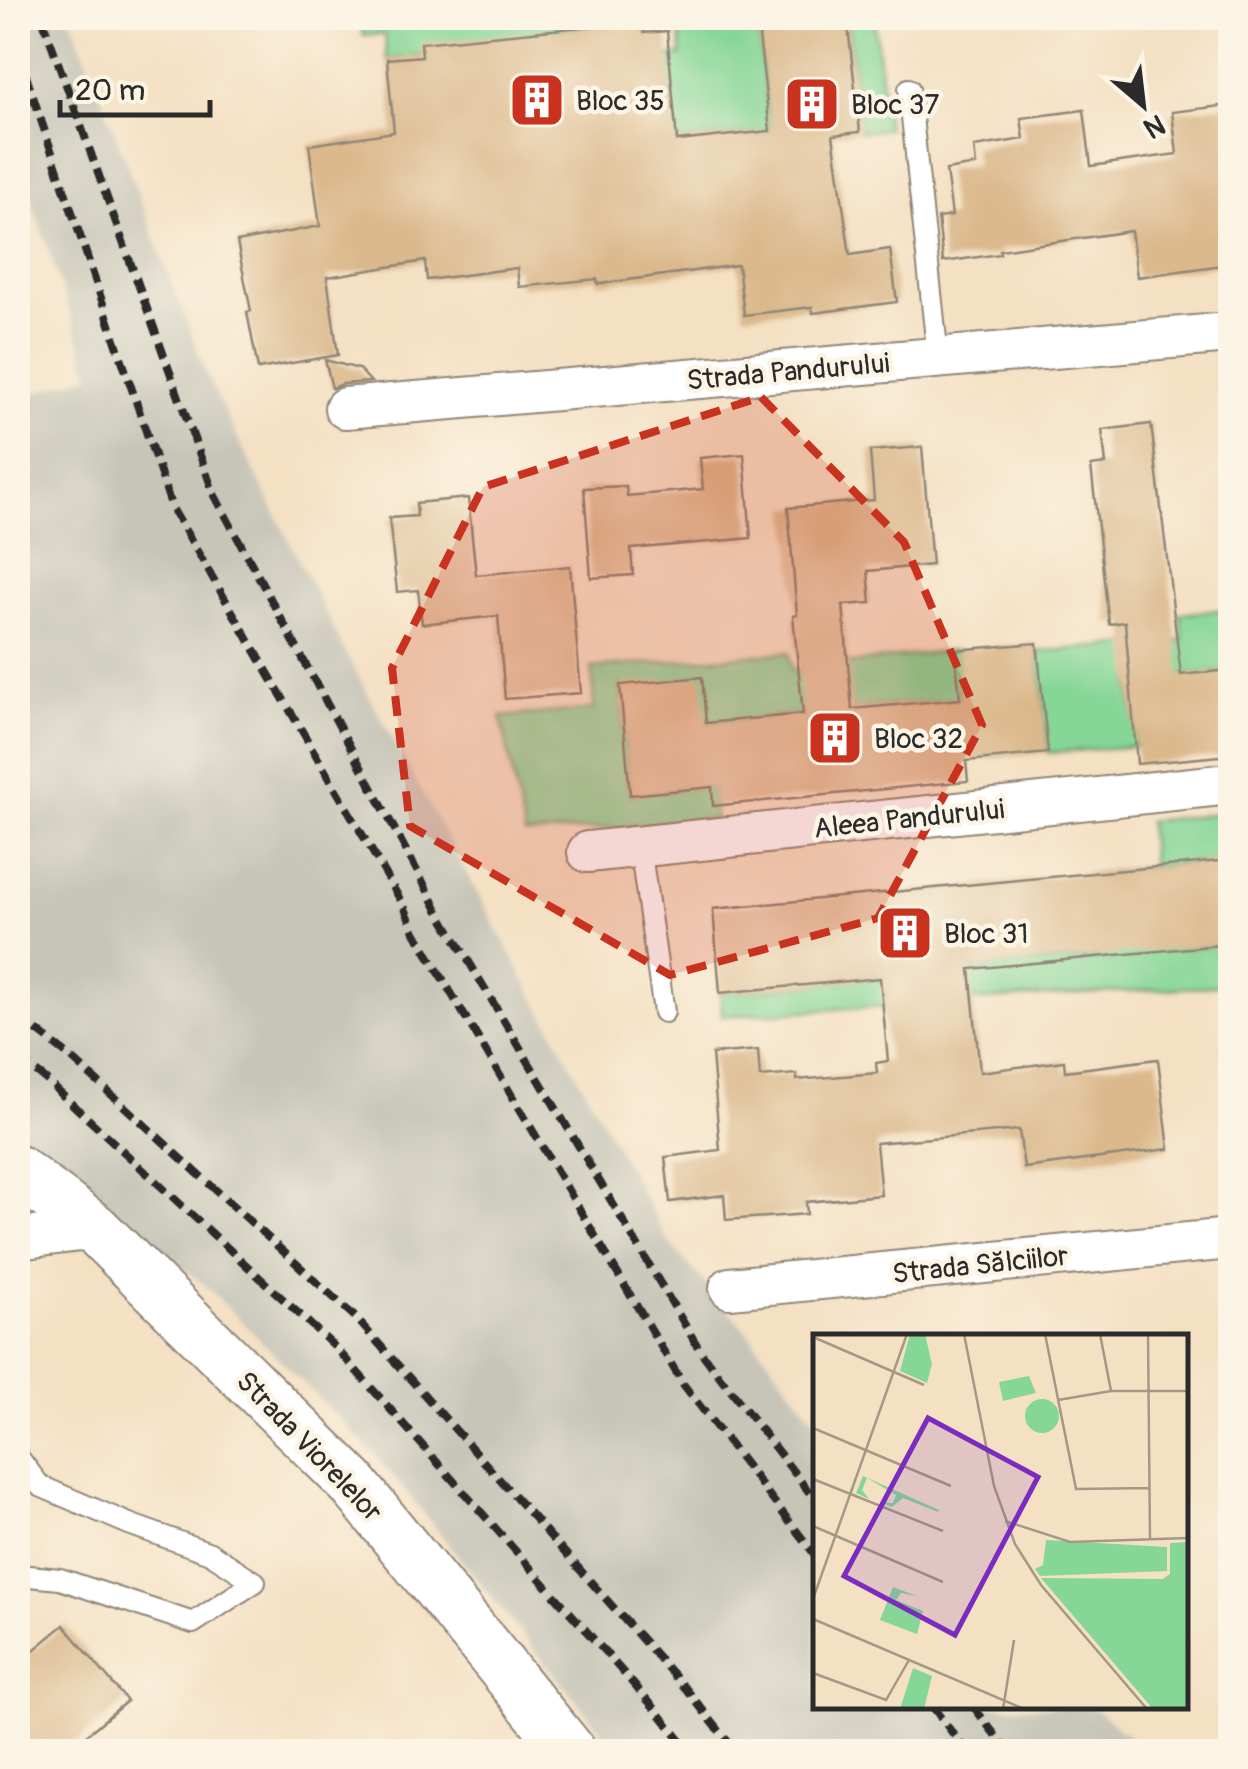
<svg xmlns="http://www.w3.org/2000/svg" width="1248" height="1769" viewBox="0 0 1248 1769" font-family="Pangolin,sans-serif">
<rect width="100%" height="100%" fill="#fcf5e5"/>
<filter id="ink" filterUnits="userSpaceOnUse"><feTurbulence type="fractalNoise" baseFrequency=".01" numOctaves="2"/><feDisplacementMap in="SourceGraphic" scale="20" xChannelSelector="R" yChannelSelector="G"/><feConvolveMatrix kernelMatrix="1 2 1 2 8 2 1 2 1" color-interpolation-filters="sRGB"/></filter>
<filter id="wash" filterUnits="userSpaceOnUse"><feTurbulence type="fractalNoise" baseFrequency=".0048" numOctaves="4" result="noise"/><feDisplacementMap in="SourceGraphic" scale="40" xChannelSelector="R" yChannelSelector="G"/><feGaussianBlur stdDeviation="2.25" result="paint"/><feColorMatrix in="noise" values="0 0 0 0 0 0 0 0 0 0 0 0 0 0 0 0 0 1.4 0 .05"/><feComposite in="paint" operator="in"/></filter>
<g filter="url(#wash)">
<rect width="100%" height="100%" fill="#f4e0c3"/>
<polygon fill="#c6c5b8" points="18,18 71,18 209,381 345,652 668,1241 744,1328 815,1420 816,1706 1093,1707 1146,1751 617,1751 376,1455 207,1287 18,1137 18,398 91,375 18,159"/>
<g fill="#86d697" stroke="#588061" stroke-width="2.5">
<path d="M361 18H757L770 131 516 159 669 56 682 55 679 30 644 33 642 21C616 23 590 24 564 29 505 38 447 55 387 59L385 34 363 35Z"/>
<polygon points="847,18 874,18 887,129 860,132"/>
<polygon points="1230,609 1230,670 1130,680 1136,746 1048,753 1038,652 1183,640 1180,614"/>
<polygon points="955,650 960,699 706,723 620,685 630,795 712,787 715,819 525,835 501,717 594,709 592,668 789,652 792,671"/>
<polygon points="1230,812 1230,860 1153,867 1160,950 1230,944 1230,985 722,1016 720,993 1096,957 1089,874 1152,867 1148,821"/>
</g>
<g id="blocks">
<g fill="#dbb98d">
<polygon points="757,18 847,18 860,132 833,135 850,255 890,249 897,302 813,313 812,307 744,315 738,265 598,284 597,279 519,287 517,268 427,280 425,261 327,277 338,355 258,369 247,312 251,311 237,242 320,226 309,145 394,132 387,59 422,56 421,43 642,21 644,33 667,31 677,141 770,131"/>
<polygon points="1230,105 1230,264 1137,277 1131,231 1000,250 1000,254 943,262 938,218 952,216 946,170 976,165 974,147 1024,139 1021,118 1084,110 1091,166 1177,154 1172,112"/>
<polygon points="325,360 359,369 371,382 343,384 332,388"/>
<polygon points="1151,424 1181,675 1230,670 1230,755 1137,764 1125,622 1109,624 1091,466 1106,464 1102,430"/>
<polygon points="922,447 932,565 868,571 871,603 843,605 852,709 960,699 955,650 1037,643 1048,753 966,761 968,781 713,806 712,787 630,795 620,685 702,677 706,723 803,714 793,616 797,615 788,508 874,500 870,451"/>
<polygon points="744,454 751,538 631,549 633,575 591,578 584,488 626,486 627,496 703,489 700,458"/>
<polygon points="468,498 476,575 570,566 581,693 505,699 498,616 422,624 418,590 397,592 389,518 417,516 416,503"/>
<polygon points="1230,860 1230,944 970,969 980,1072 1064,1061 1065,1071 1158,1059 1169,1149 1024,1168 1019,1130 876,1143 881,1195 806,1202 807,1214 726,1220 724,1195 670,1202 665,1157 720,1150 712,1054 758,1050 760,1077 797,1074 797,1080 877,1073 876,1063 888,1061 880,978 720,993 713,909"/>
<polygon points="64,1625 127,1701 66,1752 18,1752 18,1663"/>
</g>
</g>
</g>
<g filter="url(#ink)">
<use href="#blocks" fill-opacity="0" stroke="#908677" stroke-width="2.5"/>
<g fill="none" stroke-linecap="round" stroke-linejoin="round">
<g stroke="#908677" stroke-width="24">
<g id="service">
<polyline points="909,89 938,358"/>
<polyline points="640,847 664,1012"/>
<polyline points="18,1457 40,1486 129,1524 210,1553 255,1582 193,1623 60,1579 18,1575"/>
</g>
</g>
<g stroke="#908677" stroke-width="44">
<g id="minor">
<polyline points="345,408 1230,333"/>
<polyline points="588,852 1230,784"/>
<polyline points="18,1239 95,1229"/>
<polyline points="730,1288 1230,1239"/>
</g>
</g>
<g stroke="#908677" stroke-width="54">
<polyline id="tertiary" points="18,1171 95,1229 352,1483 571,1752"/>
</g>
<use href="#service" stroke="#fff" stroke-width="20"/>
<use href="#minor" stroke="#fff" stroke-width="40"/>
<use href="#tertiary" stroke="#fff" stroke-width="50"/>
<g stroke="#2b2b2b" stroke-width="8" stroke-dasharray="15 8" stroke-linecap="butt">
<polyline points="42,18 214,494 437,908 701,1352 816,1501"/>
<polyline points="18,52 172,508 404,906 415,932 683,1384 816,1556"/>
<polyline points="18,1016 68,1055 355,1317 687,1690 736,1752"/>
<polyline points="18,1058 45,1079 337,1349 658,1712 690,1752"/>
<polyline points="932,1706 967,1752"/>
<polyline points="973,1706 1008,1752"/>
</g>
</g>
</g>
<path fill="#c8321e" fill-opacity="0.2" stroke="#c8321e" stroke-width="8" stroke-dasharray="20 12" stroke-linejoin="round" d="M761 397 904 542 982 725 878 918 670 975 410 826 392 668 483 487Z"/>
<defs>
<g id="building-square" transform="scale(2.875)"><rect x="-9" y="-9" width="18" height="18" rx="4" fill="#c8321e" stroke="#fcf5e5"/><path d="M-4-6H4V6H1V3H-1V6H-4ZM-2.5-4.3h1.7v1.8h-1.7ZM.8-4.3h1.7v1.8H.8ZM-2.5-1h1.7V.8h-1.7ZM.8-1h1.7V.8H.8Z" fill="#fff"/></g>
</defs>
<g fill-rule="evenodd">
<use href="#building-square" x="537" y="100"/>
<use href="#building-square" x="812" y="104"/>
<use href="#building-square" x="835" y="738"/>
<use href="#building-square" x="905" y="933"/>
</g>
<g text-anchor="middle" stroke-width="9" stroke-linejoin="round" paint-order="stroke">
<g font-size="28" fill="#2b2b2b" stroke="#fcf5e5" text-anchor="start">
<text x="576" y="110">Bloc 35</text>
<text x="851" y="114">Bloc 37</text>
<text x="874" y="748">Bloc 32</text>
<text x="944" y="943">Bloc 31</text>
</g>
<g font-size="28" fill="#2b2b2b" stroke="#fcf5e5">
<text transform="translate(788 371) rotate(-5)" y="10">Strada Pandurului</text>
<text transform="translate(909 818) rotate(-6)" y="10">Aleea Pandurului</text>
<text transform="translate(980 1264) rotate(-6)" y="10">Strada Sălciilor</text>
<text transform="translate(310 1446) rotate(46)" y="10">Strada Viorelelor</text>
</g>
</g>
<g transform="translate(813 1334)">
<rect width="375" height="375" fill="#f4e0c3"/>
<path d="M97 0H112L119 30 114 49 87 37ZM216 42 223 59 190 67 186 48ZM212 82a17 17 0 1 1 34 0a17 17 0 1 1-34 0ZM50 142 126 176 125 178 90 164 79 173 66 168 80 169 83 161 54 144 49 156 56 165 43 159ZM233 206 354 213V237L227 242 222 235 230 231ZM80 253 104 262 88 259 83 266 110 277 104 300 67 286ZM100 334 119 342 111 375H87Z" fill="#86d697"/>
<path d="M375 208V375H340L228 244 350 245 357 240V209Z" fill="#86d697"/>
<path fill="none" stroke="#a49886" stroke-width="2.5" d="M151 0 181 152 202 210 228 251 334 375M232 0 263 155 337 154M287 0 298 57M335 0 337 206M0 3 111 51M245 66 298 57H375M0 94 138 152M0 145 130 197M192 187 257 208 375 204M0 192 130 248M0 265 94 0M0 285 211 375M0 339 73 366 96 326M190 375 201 306"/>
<path fill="#7b2cbf" fill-opacity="0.15" stroke="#7b2cbf" stroke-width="5" d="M115 84 225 143 142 301 31 242Z"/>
<rect width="375" height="375" fill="none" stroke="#2b2b2b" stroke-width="5"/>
</g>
<rect width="1248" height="1769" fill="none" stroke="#fcf5e5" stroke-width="60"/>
<g transform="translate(1143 105) rotate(152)" stroke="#fcf5e5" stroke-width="8" paint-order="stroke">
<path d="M0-8L18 38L0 25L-18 38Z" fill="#2b2b2b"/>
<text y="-15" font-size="28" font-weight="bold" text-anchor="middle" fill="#2b2b2b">N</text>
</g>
<path d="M60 100v15h150v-15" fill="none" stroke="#2b2b2b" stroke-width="5"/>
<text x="75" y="100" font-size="30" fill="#2b2b2b" stroke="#fcf5e5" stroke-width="8" paint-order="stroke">20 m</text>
</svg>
